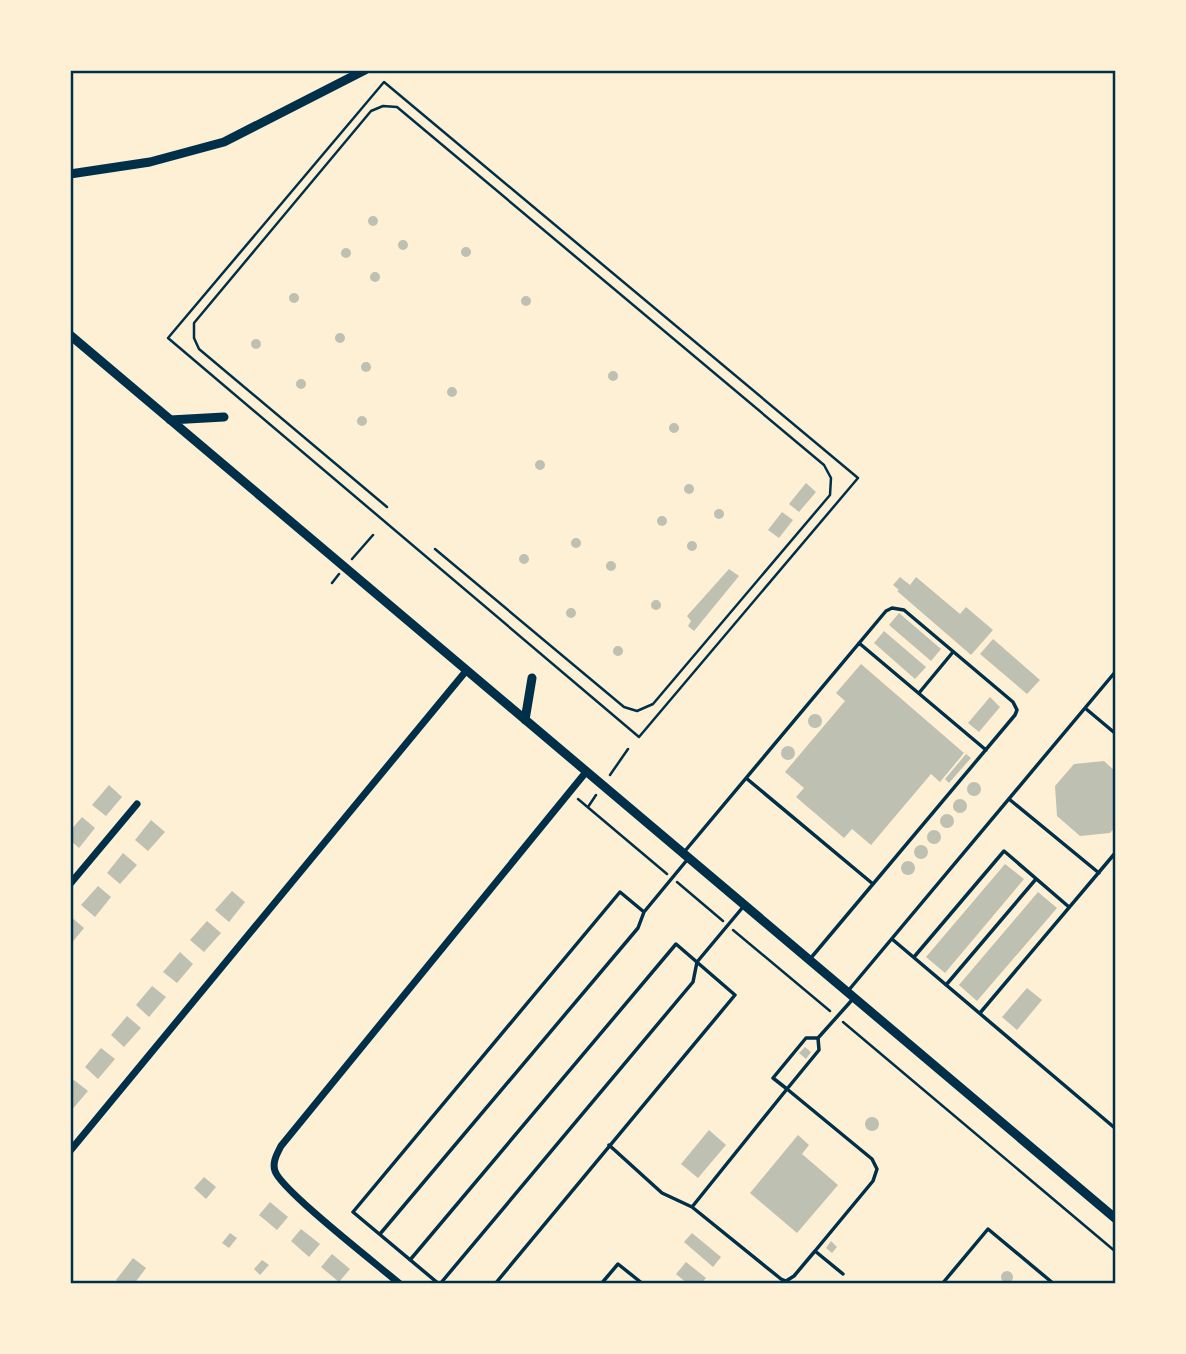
<svg xmlns="http://www.w3.org/2000/svg" width="1186" height="1354" font-family="'Varela Round',sans-serif">
<style>
.building{fill:#bec0b2}
.lines{fill:none;stroke-linecap:round;stroke-linejoin:round}
.path{stroke:#003049;stroke-width:2.5}
.service{stroke:#003049;stroke-width:3.5}
.minor{stroke:#003049;stroke-width:7}
.tertiary{stroke:#003049;stroke-width:9}
.neatline{fill:none;stroke:#003049;stroke-width:2.5}
</style>
<rect width="100%" height="100%" fill="#fdf0d5"/>
<path class="building" d="M368 221a5 5 0 1 1 10 0a5 5 0 1 1-10 0Z
M398 245a5 5 0 1 1 10 0a5 5 0 1 1-10 0Z
M461 252a5 5 0 1 1 10 0a5 5 0 1 1-10 0Z
M341 253a5 5 0 1 1 10 0a5 5 0 1 1-10 0Z
M370 277a5 5 0 1 1 10 0a5 5 0 1 1-10 0Z
M289 298a5 5 0 1 1 10 0a5 5 0 1 1-10 0Z
M521 301a5 5 0 1 1 10 0a5 5 0 1 1-10 0Z
M335 338a5 5 0 1 1 10 0a5 5 0 1 1-10 0Z
M251 344a5 5 0 1 1 10 0a5 5 0 1 1-10 0Z
M361 367a5 5 0 1 1 10 0a5 5 0 1 1-10 0Z
M608 376a5 5 0 1 1 10 0a5 5 0 1 1-10 0Z
M296 384a5 5 0 1 1 10 0a5 5 0 1 1-10 0Z
M447 392a5 5 0 1 1 10 0a5 5 0 1 1-10 0Z
M357 421a5 5 0 1 1 10 0a5 5 0 1 1-10 0Z
M669 428a5 5 0 1 1 10 0a5 5 0 1 1-10 0Z
M535 465a5 5 0 1 1 10 0a5 5 0 1 1-10 0Z
M806 483 816 492 799 512 789 504Z
M684 489a5 5 0 1 1 10 0a5 5 0 1 1-10 0Z
M714 514a5 5 0 1 1 10 0a5 5 0 1 1-10 0Z
M782 512 793 520 779 538 768 530Z
M657 521a5 5 0 1 1 10 0a5 5 0 1 1-10 0Z
M571 543a5 5 0 1 1 10 0a5 5 0 1 1-10 0Z
M687 546a5 5 0 1 1 10 0a5 5 0 1 1-10 0Z
M519 559a5 5 0 1 1 10 0a5 5 0 1 1-10 0Z
M606 566a5 5 0 1 1 10 0a5 5 0 1 1-10 0Z
M729 569 739 576 694 631 688 626 691 621 687 616Z
M900 577 910 585 916 577 960 614 966 607 993 630 971 655 897 591 899 590 893 585Z
M651 605a5 5 0 1 1 10 0a5 5 0 1 1-10 0Z
M566 613a5 5 0 1 1 10 0a5 5 0 1 1-10 0Z
M899 613 941 649 931 661 889 625Z
M884 631 926 667 915 679 874 643Z
M993 639 1040 680 1027 694 980 654Z
M613 651a5 5 0 1 1 10 0a5 5 0 1 1-10 0Z
M861 664 964 753 940 782 931 774 871 845 852 829 844 838 796 797 804 788 785 772 845 701 836 693Z
M990 697 1000 707 979 732 968 723Z
M808 721a7 7 0 1 1 14 0a7 7 0 1 1-14 0Z
M781 753a7 7 0 1 1 14 0a7 7 0 1 1-14 0Z
M966 754 971 758 949 783 945 779Z
M1104 761 1116 772V826L1110 833 1080 836 1057 816 1055 786 1074 764Z
M967 789a7 7 0 1 1 14 0a7 7 0 1 1-14 0Z
M109 785 122 797 106 816 92 805Z
M953 806a7 7 0 1 1 14 0a7 7 0 1 1-14 0Z
M940 821a7 7 0 1 1 14 0a7 7 0 1 1-14 0Z
M82 817 95 828 79 848 70 840V831Z
M151 820 165 832 148 851 135 840Z
M927 837a7 7 0 1 1 14 0a7 7 0 1 1-14 0Z
M914 852a7 7 0 1 1 14 0a7 7 0 1 1-14 0Z
M123 853 137 865 120 884 107 873Z
M901 868a7 7 0 1 1 14 0a7 7 0 1 1-14 0Z
M1005 864 1024 879 945 973 926 957Z
M98 886 111 897 95 917 81 905Z
M232 891 245 902 229 922 215 910Z
M1038 892 1057 908 977 1001 959 985Z
M70 916 84 928 70 945Z
M207 921 221 933 204 952 190 940Z
M180 952 193 964 177 983 163 972Z
M152 986 166 997 149 1017 136 1005Z
M1027 988 1042 1000 1017 1030 1002 1017Z
M127 1016 141 1028 124 1047 111 1035Z
M805 1047 811 1052 806 1059 799 1053Z
M101 1048 115 1059 98 1079 85 1067Z
M74 1080 88 1091 70 1112V1084Z
M865 1124a7 7 0 1 1 14 0a7 7 0 1 1-14 0Z
M709 1130 726 1145 698 1178 681 1164Z
M798 1135 809 1145 802 1154 838 1185 797 1233 750 1193Z
M204 1177 216 1187 206 1199 194 1188Z
M270 1202 288 1217 277 1230 259 1215Z
M301 1229 320 1244 309 1257 291 1241Z
M230 1233 237 1238 229 1248 222 1243Z
M692 1233 721 1257 713 1267 684 1242Z
M831 1241 837 1247 832 1253 826 1248Z
M332 1254 350 1269 339 1282 321 1267Z
M133 1258 146 1268 134 1284H121L116 1280Z
M262 1260 269 1265 260 1275 254 1269Z
M686 1262 706 1278 701 1284H688L676 1274Z
M1001 1277a6 6 0 1 1 12 0a6 6 0 1 1-12 0Z"/>
<g class="lines">
<path class="path" d="M384 82 858 478 639 737 168 338Z
M387 507 199 349 194 338V323L371 111 383 106 397 107 824 465 831 478 830 495 653 704 637 711 624 707 435 549
M352 559 373 535
M332 583 339 574
M610 775 628 749
M578 799 667 874
M588 807 596 795
M677 882 723 921
M733 930 830 1011
M843 1022 1116 1252"/>
<path class="service" d="M859 643 986 750
M919 693 953 652
M1085 708 1116 734
M746 778 873 884
M1009 799 1099 873
M685 851 886 611 892 608 904 610 1013 702 1017 710 1015 715 810 959
M892 939 1116 1129
M914 957 1004 851 1069 907
M946 985 1036 879
M848 991 1116 671
M980 1013 1116 852
M609 1145 662 1193 692 1207
M380 1234 638 928 644 912 687 860
M815 1251 794 1276 786 1281 781 1279 692 1207 787 1089 773 1078 806 1038H818
M410 1260 676 944 735 995 495 1284
M843 1274 815 1251 873 1181 877 1169 872 1159 787 1089 819 1050 818 1038 852 1000
M439 1284 353 1212 620 892 644 912
M440 1284 693 982 697 962 743 907
M601 1284 618 1264 643 1284
M942 1284 988 1229 1054 1284"/>
<path class="minor" d="M70 884 137 804
M70 1151 466 671
M400 1284C379 1266 281 1190 275 1171 272 1162 277 1154 281 1146L586 772"/>
<path class="tertiary" d="M70 174 150 162 224 142 365 70
M70 335 1116 1219
M170 420 224 417
M525 720 532 678"/>
</g>
<rect width="1186" height="1354" fill="none" stroke="#fdf0d5" stroke-width="144"/>
<rect x="72" y="72" width="1042" height="1210" class="neatline"/>
</svg>
